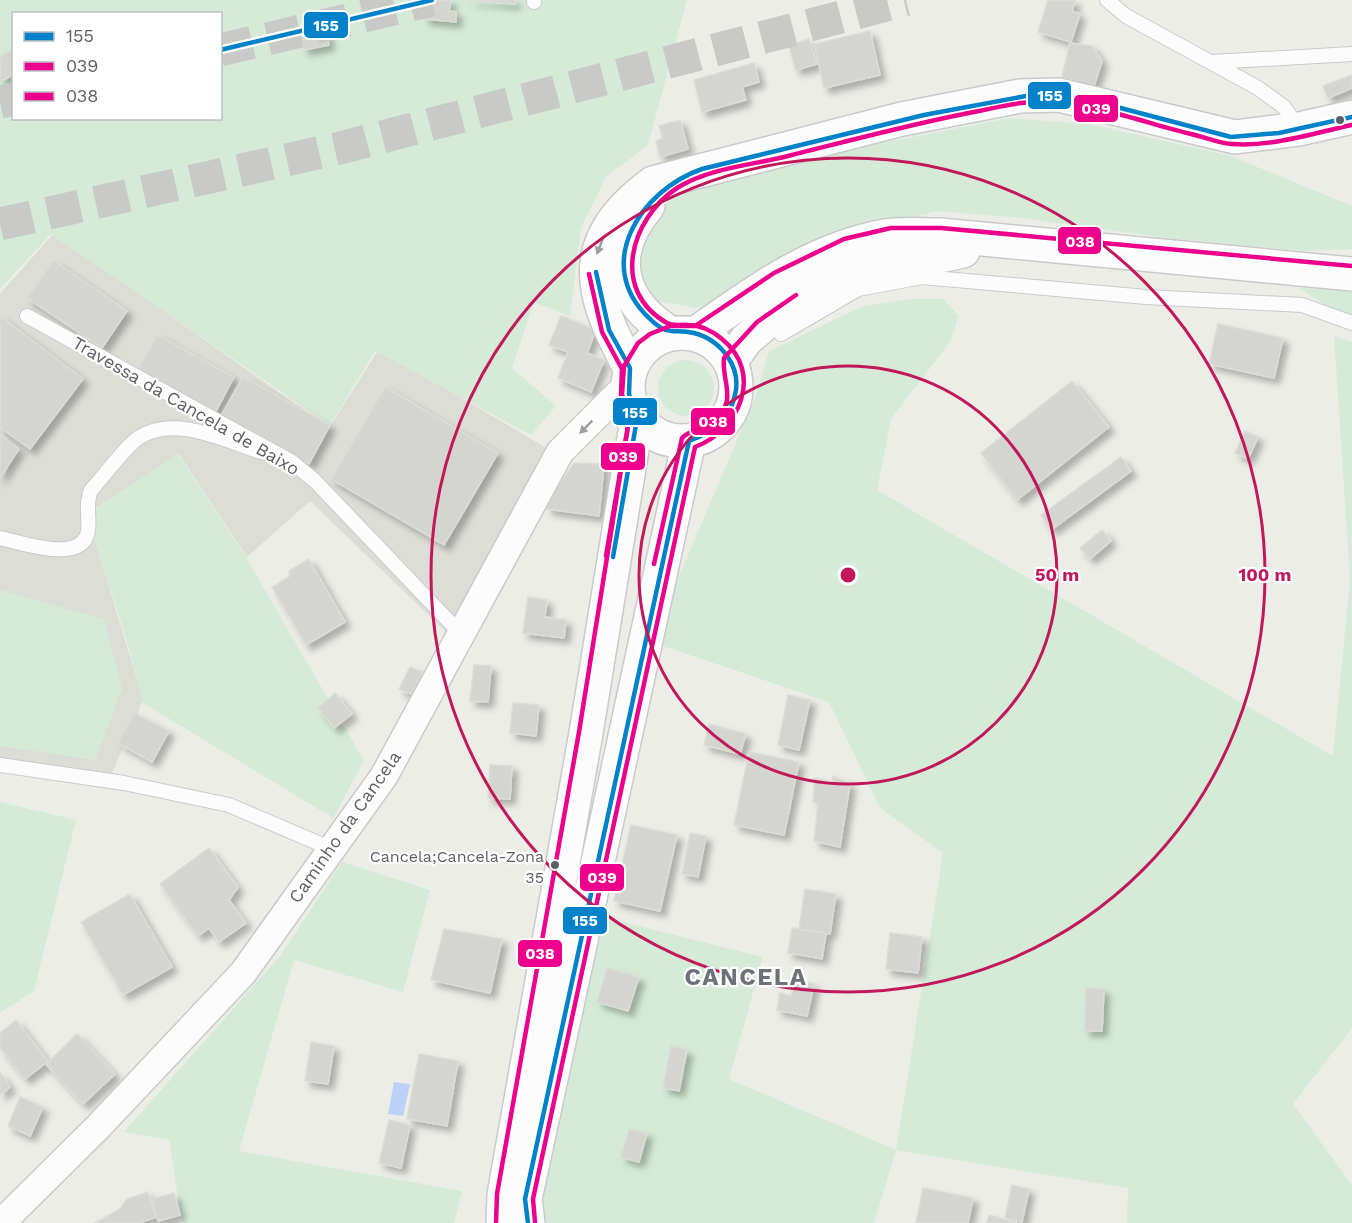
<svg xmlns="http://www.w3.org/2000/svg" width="1352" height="1223" font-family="'Work Sans',sans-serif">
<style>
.industrial{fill:#ddddd8}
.green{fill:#d5ebd8;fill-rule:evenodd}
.water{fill:#bcd1f8}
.building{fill:#d4d4d1;stroke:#dcdcd7;stroke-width:1.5;filter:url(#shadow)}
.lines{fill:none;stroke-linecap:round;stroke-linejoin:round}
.trunk-tunnel{stroke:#c9cac8;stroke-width:33;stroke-dasharray:33 16;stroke-linecap:butt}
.service-casing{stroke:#cacbca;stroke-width:16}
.minor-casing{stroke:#cacbca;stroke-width:30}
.secondary-casing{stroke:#cacaca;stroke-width:36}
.service{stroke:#fcfcfc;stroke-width:14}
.minor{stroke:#fcfcfc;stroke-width:27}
.secondary{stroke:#fcfcfc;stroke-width:33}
.bus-1-casing{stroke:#fff;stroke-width:9}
.bus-2-casing{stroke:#fff;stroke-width:9}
.bus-3-casing{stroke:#fff;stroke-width:9}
.bus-1{stroke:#0082ca;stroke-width:4.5}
.bus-2{stroke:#ec008c;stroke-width:4.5}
.bus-3{stroke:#ec008c;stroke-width:4.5}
.oneway{fill:#9d9ea3}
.ring{fill:none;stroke:#c2185b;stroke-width:3}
.bus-dot{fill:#5d5f67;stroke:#fff;stroke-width:2}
.labels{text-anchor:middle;stroke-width:4.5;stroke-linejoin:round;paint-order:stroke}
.bus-label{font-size:16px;fill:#5d5f67;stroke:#fff;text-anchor:end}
.street-label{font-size:18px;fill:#5d5f67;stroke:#fff}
.district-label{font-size:24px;font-weight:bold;letter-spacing:1.5px;fill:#6e7179;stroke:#fff}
.centre{fill:#c2185b;stroke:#fff;stroke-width:3}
.ring-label{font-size:18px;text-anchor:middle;font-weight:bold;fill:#c2185b;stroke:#fff;stroke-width:4.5;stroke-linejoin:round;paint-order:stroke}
.line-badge{stroke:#fff;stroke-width:2}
.badge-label{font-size:16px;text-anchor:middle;font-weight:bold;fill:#fff}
</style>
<defs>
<filter id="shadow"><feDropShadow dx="5.5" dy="5.5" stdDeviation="3" flood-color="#0004"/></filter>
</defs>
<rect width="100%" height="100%" fill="#edede8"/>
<path class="industrial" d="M54 233 329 428 379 349 548 449 449 635 310 501 247 557 179 454 87 514 143 700 107 785 0 764V294Z"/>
<path class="green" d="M0 0H687L648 145 606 177 581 228 570 316 534 302 512 368 556 406 531 435 375 351 330 425 51 234 0 289ZM14 14H220V118H14Z
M1009 118 1089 124 1231 156 1352 206V249L1300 251 1160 237 1029 219 939 211 828 234 771 264 716 304 696 308 658 301 640 281 636 242 658 207 693 189 882 143Z
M1299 288 1352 291V316L1330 308Z
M911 299H943L959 316 950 342 891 419 877 490 1333 756 1350 579 1334 336 1352 342V1028L1293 1104 1352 1185V1223H1127L1128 1188 896 1150 874 1223H547L537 1207 599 916 763 957 729 1079 896 1150 943 853 880 808 829 702 651 642 755 398 769 351 863 306Z
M658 388a28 28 0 1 1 56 0a28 28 0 1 1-56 0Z
M178 454 246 557 364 761 333 818 143 703 127 642 87 515Z
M0 590 104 619 122 689 95 760 0 746Z
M0 802 76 820 34 991 0 1013Z
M342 862 430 890 403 992 294 960 239 1151 462 1191 454 1223H182L169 1140 124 1132 280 956Z"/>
<path class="water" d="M394 1082 410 1084 403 1116 388 1114Z"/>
<path class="building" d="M426 0H451L449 11 456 12V22L424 19Z
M468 0H515V4Z
M1048 0H1075L1072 11 1080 14 1071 42 1038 32Z
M325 26 329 45 304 50 301 31Z
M870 31 880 75 824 88 814 44Z
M809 39 817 64 796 70 789 46Z
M1070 43 1092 46 1102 61 1094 86 1062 77Z
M14 48V74L0 82V57Z
M754 63 759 82 742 87 746 100 702 112 694 80Z
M1352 75V88L1328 98 1323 86Z
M680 120 688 149 660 157 656 141 663 138 659 126Z
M53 260 127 311 102 348 27 298Z
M0 316 83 379 30 449 0 427Z
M561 316 596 330 587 353 604 360 591 392 558 378 568 352 549 345Z
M1218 324 1283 338 1274 378 1209 364Z
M157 335 234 377 214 415 137 372Z
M243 377 330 425 309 464 221 416Z
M1072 381 1109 427 1017 500 981 453Z
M385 387 498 453 444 545 331 479Z
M1245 431 1258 437 1248 459 1235 453Z
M0 435 19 449 0 478Z
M1121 457 1131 471 1051 530 1041 515Z
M574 463 604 464 599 516 547 509V502Z
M1102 530 1111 541 1090 559 1080 548Z
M309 559 345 622 306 645 272 587 289 577V571Z
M528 597 547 600 545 617 566 620 564 638 523 633Z
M474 665 491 666 488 702 470 701Z
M410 667 422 672 411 694 399 689Z
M335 693 352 714 334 728 318 708Z
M788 695 810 700 799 750 778 745Z
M513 703 539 705 536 736 510 733Z
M134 713 169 731 152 762 118 743Z
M709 724 746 734 740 754 704 745Z
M749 752 799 762 784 835 734 825Z
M490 765 512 766 510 799 488 798Z
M833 776 850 784 840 847 814 841 818 803 813 802 815 778 832 782Z
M631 825 677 835 660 911 614 901Z
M690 833 706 836 698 877 682 874Z
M209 848 238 887 229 900 246 923 219 942 209 928 198 936 160 884Z
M805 889 836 894 830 934 799 929Z
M130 894 172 967 123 995 81 922Z
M792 928 826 933 822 959 788 953Z
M444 929 502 939 490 993 431 980Z
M890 933 922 937 918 973 886 969Z
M607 968 639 977 628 1011 597 1002Z
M794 980 814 984 807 1016 777 1010 780 993 791 996Z
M1086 988 1104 989 1102 1031H1085Z
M16 1020 48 1061 25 1079 0 1048V1033Z
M77 1034 115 1074 83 1104 46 1064Z
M311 1042 334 1046 328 1084 305 1081Z
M671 1046 687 1050 679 1091 663 1088Z
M419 1054 458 1061 447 1126 407 1119Z
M0 1072 10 1087 0 1095Z
M20 1097 43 1107 30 1136 8 1126Z
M389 1120 410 1125 401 1168 379 1163Z
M629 1129 647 1133 639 1162 621 1157Z
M1012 1185 1029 1189 1022 1222 1005 1218Z
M923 1188 973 1198 968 1223H916Z
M148 1192 156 1217 139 1223H95L120 1209 127 1199Z
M174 1193 180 1215 158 1221 152 1199Z
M989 1215 1017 1223H987Z"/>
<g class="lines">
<path class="trunk-tunnel" d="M220 50 432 0
M0 102 14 99
M0 224 340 148 906 0"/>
<defs>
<path id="service" d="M534 0V2
M1107 0 1126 16 1258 88 1284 107 1298 127
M1213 62 1352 54
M27 316 292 462 315 481 462 635
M769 320 781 334 858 289 922 277 1146 297 1302 305 1352 323
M0 538C20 542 83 565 88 531 90 517 85 504 91 490 105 475 123 449 138 438 174 413 228 442 264 453
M0 765 124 783 229 805 332 849"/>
<path id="minor" d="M1 1223 98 1127 243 973 384 776 560 452 627 385"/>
<path id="secondary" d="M648 206C607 254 619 301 670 333
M628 387a54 54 0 1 1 108 0a54 54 0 1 1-108 0Z
M695 334C754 292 813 249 885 236 903 233 923 235 940 235L1352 274
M731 361 746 340 769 320 837 278 963 251
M630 368C588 291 575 241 653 183L902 119 1020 96 1059 95 1235 137 1299 129 1352 117
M503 1223 504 1195 586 733 637 419
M528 1223 525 1199 689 441"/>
</defs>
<use href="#service" class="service-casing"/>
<use href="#minor" class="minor-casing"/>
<use href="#secondary" class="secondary-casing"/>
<use href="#service" class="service"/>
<use href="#minor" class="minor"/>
<use href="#secondary" class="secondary"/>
<defs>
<path id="bus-1" d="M220 50 432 0
M596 272 609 330 630 368 629 394 637 419 613 557
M528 1223 525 1199 689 441C711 433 730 420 735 395 742 367 721 340 694 333 673 328 669 338 649 318 592 264 641 190 702 169L924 115 1037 94 1094 101 1231 137 1279 133 1352 117"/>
<path id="bus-2" d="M589 274 602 332 622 369 621 395 629 420 606 556
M535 1222 533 1199 695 447C740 430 764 373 722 339 713 331 700 325 688 325 681 324 674 327 667 323 610 291 630 219 677 188 709 168 752 165 788 156 852 140 915 123 979 111 1003 106 1027 100 1052 102 1099 105 1146 123 1191 134 1205 137 1218 143 1232 144 1272 147 1314 133 1352 125"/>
<path id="bus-3" d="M654 564 682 438C689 430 702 430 711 423 740 402 721 382 724 358L757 322 796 295
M496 1223 497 1194 579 732 629 420 622 394 624 366 638 343 650 334 670 326H695L774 273 844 239 891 228H941L1352 266"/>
</defs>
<use href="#bus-1" class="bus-1-casing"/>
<use href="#bus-2" class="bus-2-casing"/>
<use href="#bus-3" class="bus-3-casing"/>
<use href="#bus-1" class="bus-1"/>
<use href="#bus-2" class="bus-2"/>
<use href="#bus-3" class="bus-3"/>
</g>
<defs><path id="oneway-solid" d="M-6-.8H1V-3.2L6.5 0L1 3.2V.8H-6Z" transform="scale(1.5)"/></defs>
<g class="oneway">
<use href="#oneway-solid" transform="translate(600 246) rotate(111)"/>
<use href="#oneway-solid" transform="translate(586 427) rotate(135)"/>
</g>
<g class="ring">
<circle cx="848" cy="575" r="209"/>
<circle cx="848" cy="575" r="417"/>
</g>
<g class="bus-dot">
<circle cx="1340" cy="120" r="5"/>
<circle cx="555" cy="865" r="5"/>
</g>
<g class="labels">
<g class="bus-label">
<text x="544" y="862">Cancela;Cancela-Zona<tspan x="544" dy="21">35</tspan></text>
</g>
<g class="street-label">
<text transform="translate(186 406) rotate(30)" y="6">Travessa da Cancela de Baixo</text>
<text transform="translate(345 827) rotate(-55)" y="6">Caminho da Cancela</text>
</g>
<g class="district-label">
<text x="746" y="985">CANCELA</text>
</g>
</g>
<circle cx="848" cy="575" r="9" class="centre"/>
<g class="ring-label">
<text x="1057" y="581">50 m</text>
<text x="1265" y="581">100 m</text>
</g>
<g class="line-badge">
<rect x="303" y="11" width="46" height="28" rx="6" fill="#0082ca"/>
<rect x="1027" y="81" width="45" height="29" rx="6" fill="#0082ca"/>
<rect x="1073" y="94" width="46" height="29" rx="6" fill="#ec008c"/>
<rect x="1057" y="226" width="45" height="29" rx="6" fill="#ec008c"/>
<rect x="612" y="397" width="46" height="29" rx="6" fill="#0082ca"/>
<rect x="690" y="407" width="46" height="29" rx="6" fill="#ec008c"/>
<rect x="600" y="442" width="46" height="29" rx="6" fill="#ec008c"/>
<rect x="579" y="863" width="46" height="29" rx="6" fill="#ec008c"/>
<rect x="562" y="906" width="46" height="29" rx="6" fill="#0082ca"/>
<rect x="517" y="939" width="46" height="29" rx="6" fill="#ec008c"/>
</g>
<g class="badge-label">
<text x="326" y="31">155</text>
<text x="1050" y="101">155</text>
<text x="1096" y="114">039</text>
<text x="1080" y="247">038</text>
<text x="635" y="418">155</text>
<text x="713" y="427">038</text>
<text x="623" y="462">039</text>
<text x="602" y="883">039</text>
<text x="585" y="926">155</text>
<text x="540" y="959">038</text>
</g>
<rect x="12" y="12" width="210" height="108" fill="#ffffff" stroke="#bebfc2" stroke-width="1.5"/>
<rect x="24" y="32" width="30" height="9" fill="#0082ca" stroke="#bebfc2" stroke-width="1.5"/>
<text x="66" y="42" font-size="18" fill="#5d5f67">155</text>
<rect x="24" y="62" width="30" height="9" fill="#ec008c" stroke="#bebfc2" stroke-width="1.5"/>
<text x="66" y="72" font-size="18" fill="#5d5f67">039</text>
<rect x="24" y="92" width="30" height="9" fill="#ec008c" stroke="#bebfc2" stroke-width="1.5"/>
<text x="66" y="102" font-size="18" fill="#5d5f67">038</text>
</svg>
